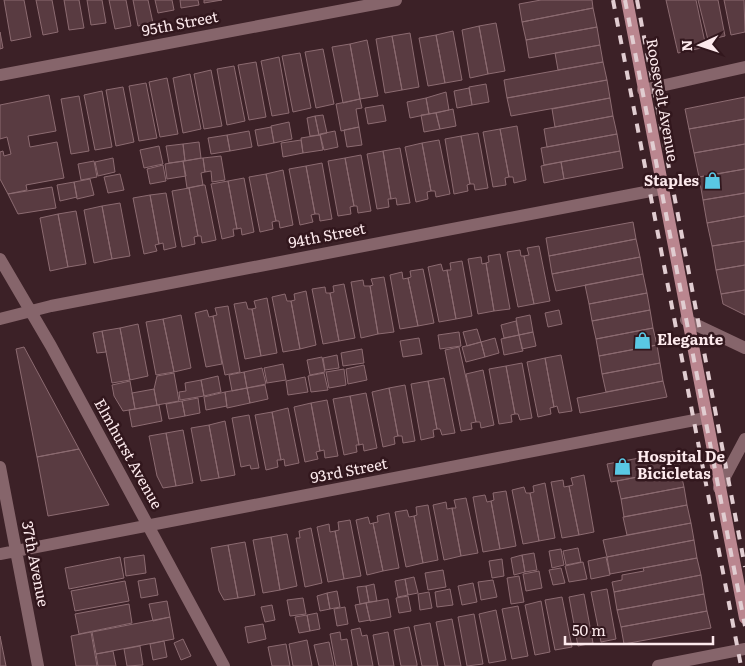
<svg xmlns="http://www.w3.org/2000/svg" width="745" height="666" font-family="Literata,serif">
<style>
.building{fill:#593b41;stroke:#8c6b71}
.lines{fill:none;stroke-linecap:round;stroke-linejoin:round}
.minor{stroke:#86656b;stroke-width:12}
.secondary{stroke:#ba868f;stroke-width:12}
.rail{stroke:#e1cdd1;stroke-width:4;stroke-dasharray:9 9;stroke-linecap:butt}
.labels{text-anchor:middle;stroke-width:5;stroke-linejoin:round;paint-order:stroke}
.street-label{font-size:15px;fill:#fdeaed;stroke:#32171d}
.poi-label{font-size:15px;font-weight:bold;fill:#fdeaed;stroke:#32171d;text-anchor:start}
</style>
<rect width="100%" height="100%" fill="#3c2127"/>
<path class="building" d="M4 0H24L31 37 11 41Z
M36 0H52L58 32 43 35Z
M64 0H79L84 28 69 30Z
M87 0H102L106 23 91 25Z
M109 0H126L131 26 115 29Z
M133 0H148L153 23 138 26Z
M155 0H172L174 10 158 13Z
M180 0H198L199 5 181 8Z
M204 0H222L204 3Z
M541 0H592L593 8 522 22 519 4Z
M666 0H696L706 47 678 53Z
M698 0H718L725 36 708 40Z
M724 0H744L745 32 731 35Z
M593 8 597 27 526 40 522 22Z
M496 23 505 71 488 74 479 26Z
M479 26 488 74 470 78 462 30Z
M597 27 600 45 529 58 526 40Z
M453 31 462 80 445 83 436 35Z
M0 32 3 48 0 49Z
M410 33 419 87 402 90 392 36Z
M436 35 445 83 428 86 419 38Z
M392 36 402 90 385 93 376 39Z
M367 40 378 96 360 99 350 44Z
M350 44 360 99 343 103 332 47Z
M600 45 603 62 558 70 555 53Z
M323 49 334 104 316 108 305 52Z
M300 53 311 108 293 112 282 56Z
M279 57 289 113 272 116 261 61Z
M256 62 266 117 249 120 238 65Z
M603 62 607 80 507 98 504 80Z
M234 66 245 121 227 125 217 69Z
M211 70 222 126 204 129 194 74Z
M190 74 201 129 183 133 173 78Z
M167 78 178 134 160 137 149 82Z
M607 80 610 98 511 116 507 98Z
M146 83 157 138 139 141 129 86Z
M486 84 489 102 472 105 469 87Z
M123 87 134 142 116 146 106 90Z
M469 88 472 105 457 108 454 91Z
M102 91 112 147 95 150 84 95Z
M446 92 449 110 429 114 426 98Z
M49 95 56 131 28 136 30 147 57 142 64 178 26 185 27 190 8 194 0 179V152L3 151 4 156 11 154 7 137 0 139V105Z
M79 96 89 151 71 154 61 99Z
M745 97V119L689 129 685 109Z
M426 98 429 114 410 118 407 102Z
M610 98 613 116 555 127 552 109Z
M360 99 362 108 356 109 359 127 341 131 336 104Z
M383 105 386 121 368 124 365 108Z
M453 109 456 126 440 129 436 113Z
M436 113 440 129 424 132 421 115Z
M323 115 327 133 319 135 315 116Z
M315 116 319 135 310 136 307 118Z
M613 116 617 134 547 147 544 129Z
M745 119V144L694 153 689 129Z
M289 122 292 139 274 143 271 126Z
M517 126 526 180 514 183 513 177H509L500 129Z
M271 127 274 143 258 146 255 130Z
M359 127 362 145 347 147 344 130Z
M500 129 509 177 505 178 506 185 493 187 483 132Z
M249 131 252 147 230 151 227 135Z
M335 131 338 147 324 150 320 134Z
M478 133 488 188 475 190 474 184H470L461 136Z
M617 134 620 151 544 165 541 148Z
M227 135 230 151 211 154 208 138Z
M320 135 323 150 303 153 301 138Z
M461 136 470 184 467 185 468 191 454 194 445 139Z
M301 140 303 153 283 157 281 143Z
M439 140 450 194 436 197 435 191H431L422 143Z
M199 142 201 158 185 161 183 144Z
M422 143 431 191 427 192 428 199 416 202 405 147Z
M183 144 185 161 169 163 166 146Z
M745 144V169L699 177 694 153Z
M159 146 163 164 144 168 140 150Z
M400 148 410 203 397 205 396 198 391 199 383 151Z
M383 151 391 199H388L389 207 377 209 367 154Z
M620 151 623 168 564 179 561 162Z
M361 155 371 211 358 213 357 206H354L345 158Z
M221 156 225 180 212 182 211 171 205 172 203 158Z
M113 158 115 172 98 176 95 162Z
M203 158 205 172 201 173 203 185 187 188 183 161Z
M345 158 354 206 350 207 351 214 338 216 328 161Z
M94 161 97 177 81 180 78 164Z
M183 161 186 176 167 179 165 164Z
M561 162 564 179 544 183 541 166Z
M322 163 332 219 320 221 319 214H315L306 166Z
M163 165 166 181 150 184 147 169Z
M306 166 315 214 311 215 313 222 300 225 289 169Z
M745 169V193L703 200 699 177Z
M283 170 293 225 280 228 279 221H276L266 174Z
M120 174 124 190 108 193 104 177Z
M266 174 276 221 272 222 273 229 260 232 249 177Z
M244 178 254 232 242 235 241 228 237 229 228 181Z
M90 179 94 195 77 199 74 182Z
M228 181 237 229H233L234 236 222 239 211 184Z
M74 182 77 197 60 201 57 185Z
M203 185H205L216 240 202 243 201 236H198L189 188Z
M52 187 56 208 18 214 8 194Z
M189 188 198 236 194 237 195 244 182 247 172 191Z
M166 193 176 247 164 250 163 243 159 244 150 195Z
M745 193V216L707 223 703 200Z
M150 195 159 244 155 245 157 251 144 254 133 198Z
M120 203 130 256 112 259 102 206Z
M102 206 112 259 94 263 84 210Z
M76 211 86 264 68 267 58 214Z
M58 214 68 267 50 271 40 218Z
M745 216V241L712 246 707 223Z
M633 222 636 239 549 256 546 238Z
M636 239 640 257 552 274 549 256Z
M745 241V265L716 270 712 246Z
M539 246 550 301 534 304 524 256 529 255 527 248Z
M520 250 521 256H524L534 304 518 307 507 252Z
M500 254 510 309 494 311 486 263 489 262 488 256Z
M481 257 482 264 486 263 494 311 478 314 468 259Z
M640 257 643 274 556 291 552 274Z
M462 261 472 316 456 319 447 270H451L450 263Z
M441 264 443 271 447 270 456 319 439 322 428 267Z
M745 265V290L721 294 716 270Z
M423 269 434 323 418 326 408 278 411 277 410 271Z
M402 272 403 279 408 278 418 326 400 329 390 275Z
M643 274 647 293 589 304 585 285Z
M384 277 394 332 378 334 370 286 373 285 371 279Z
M363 280 364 286H370L378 334 361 338 351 282Z
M344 284 355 338 339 341 330 293 334 292 333 286Z
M325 287 326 293H330L339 341 323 344 312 289Z
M745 290V315L723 304 721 294Z
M306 291 316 345 300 349 291 301 295 300 294 294Z
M647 293 650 310 592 321 589 304Z
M285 294 287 301H291L300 349 283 352 272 297Z
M267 298 277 353 261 356 252 309 256 308 254 301Z
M246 302 248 309H252L261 356 245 359 234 304Z
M228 306 240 372 225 375 213 316 217 315 215 308Z
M207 310 209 317 213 316 222 364 206 367 195 313Z
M559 310 562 324 548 327 545 313Z
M650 310 653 328 596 339 592 321Z
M181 315 191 368 174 372 163 319Z
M530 315 533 332 519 335 516 318Z
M163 319 174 372 156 375 146 322Z
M516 321 519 335 504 338 501 325Z
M138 324 148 376 130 380 120 328Z
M120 328 130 380 112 383 102 331Z
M653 328 657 345 599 356 596 339Z
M477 329 481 342 467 346 463 332Z
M102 331 106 352 97 353 93 333Z
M459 332 461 346 440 349 438 335Z
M533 332 536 346 522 349 519 335Z
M519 335 523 351 504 355 501 339Z
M419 338 422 354 403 357 400 341Z
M495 338 499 353 485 357 481 342Z
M481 342 485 357 466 362 462 347Z
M657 345 660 363 602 374 599 356Z
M24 347 79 449 37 457 16 349Z
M459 347 476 422 471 423 472 429 461 431 445 350Z
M362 349 364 363 343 366 341 353Z
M337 355 339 368 325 370 323 358Z
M561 355 572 411 559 413 557 406 554 407 545 358Z
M322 357 325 372 310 375 307 360Z
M545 358 554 407 550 408 551 414 538 417 527 362Z
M522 363 532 418 520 420 518 414H515L506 366Z
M660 363 663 381 606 392 602 374Z
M283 364 286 380 267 383 264 368Z
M364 365 367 380 348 384 346 369Z
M506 366 515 414 511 415 512 422 499 424 489 369Z
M262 368 266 384 247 388 244 372Z
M344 369 346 385 329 388 326 372Z
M483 370 494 425 481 428 480 422H476L466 374Z
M244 372 247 388 232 391 229 375Z
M174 373 179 401 157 405 154 389 157 376Z
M324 373 328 390 311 392 308 376Z
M218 376 221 392 204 396 201 380Z
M305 377 308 392 288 395 286 381Z
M444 378 455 433 442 435 440 429H437L428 381Z
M201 380 204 396 180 400 179 392 186 391 185 383Z
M130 381 135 409 123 411 114 396 112 385Z
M428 381 437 429 433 430 434 437 421 440 411 384Z
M663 381 667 397 580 413 577 398Z
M265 385 268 399 250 403 247 388Z
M405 385 415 441 403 443 402 436H398L389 388Z
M247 388 250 403 227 408 225 392Z
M389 388 398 436 394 437 395 444 383 447 372 392Z
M154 389 157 405 135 409 132 393Z
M225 392 227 406 206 410 204 397Z
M366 393 377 448 364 451 363 444 359 445 350 396Z
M350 396 359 445H356L357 452 344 455 333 399Z
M198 398 200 413 185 416 182 401Z
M327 400 338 456 325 458 324 450 320 451 311 403Z
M182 401 185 416 169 419 166 404Z
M311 403 320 451 316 452 318 459 305 462 294 407Z
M159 405 162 421 132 427 129 410Z
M288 408 299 463 285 466 284 459 281 460 272 412Z
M272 412 281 460H277L278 467 266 470 255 415Z
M249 415 259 468 251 469 250 465 241 467 232 418Z
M225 421 235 475 219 478 209 425Z
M209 425 219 478 201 481 191 428Z
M183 430 193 483 176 486 166 433Z
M166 433 176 486 163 488 157 476 149 436Z
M79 449 109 505 48 516 37 457Z
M677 451 680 469 611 482 607 464Z
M680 469 684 487 621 499 617 481Z
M584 475 594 532 579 535 569 486 573 485 571 478Z
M563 480 564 487 569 486 579 535 562 538 551 482Z
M545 483 555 538 539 541 530 493 534 492 533 486Z
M524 487 526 493H530L539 541 523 544 512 490Z
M684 487 687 505 624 517 621 499Z
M506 491 516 546 500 549 491 501 494 500 493 493Z
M485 495 487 502 491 501 500 549 483 552 473 497Z
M466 498 478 553 461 556 452 508H456L454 500Z
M446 502 447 509 452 508 461 556 444 560 433 505Z
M428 505 438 560 423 563 414 516 417 515 416 507Z
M687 505 691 523 627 535 623 517Z
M407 510 409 517 414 516 423 563 406 567 395 512Z
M389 513 399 568 383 571 373 523 378 522 377 516Z
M368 517 370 524 373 523 383 571 367 575 356 520Z
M350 520 361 576 344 579 335 531 339 530 338 522Z
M691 523 694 540 607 557 603 540Z
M329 524 330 532 335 531 344 579 328 582 317 527Z
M311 528 322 583 305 587 296 538H300L299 531Z
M287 534 297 586 280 590 271 537Z
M271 537 280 590 263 593 253 540Z
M694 540 697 558 610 574 607 557Z
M245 542 255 595 238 598 228 545Z
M228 545 238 598 224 600 219 591 211 548Z
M578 548 581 562 566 565 563 551Z
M561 549 564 565 552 568 549 551Z
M534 553 537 570 525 572 522 555Z
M144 555 146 573 126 576 124 558Z
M522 555 525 572 514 575 511 558Z
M120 557 124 578 69 589 65 568Z
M606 557 610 575 591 579 588 561Z
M697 558 701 575 614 592 612 582 622 580V575L644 571 643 568Z
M502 559 504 576 492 578 489 561Z
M583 562 587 579 569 582 565 566Z
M561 568 565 583 553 585 549 570Z
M443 570 446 587 428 590 425 573Z
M539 571 542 588 526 591 523 574Z
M701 575 704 594 617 610 614 592Z
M519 576 524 602 511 604 507 578Z
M414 577 418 593 408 595 405 579Z
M155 578 158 595 141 598 138 581Z
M405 579 408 595 398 597 395 581Z
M493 580 497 597 481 600 478 582Z
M125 581 129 601 75 611 71 591Z
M473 583 477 602 462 605 458 586Z
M374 584 377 601 369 602 366 586Z
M366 586 369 602 360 604 357 587Z
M450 589 453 605 437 607 435 592Z
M607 589 616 639 601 642 591 592Z
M337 591 340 607 330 609 327 593Z
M429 592 432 608 420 610 418 594Z
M327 593 330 609 320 611 317 596Z
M584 594 593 643 578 646 569 597Z
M704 594 707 611 621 627 617 610Z
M408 596 411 611 399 613 396 598Z
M562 597 572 647 555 650 545 600Z
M303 598 306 614 290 616 287 600Z
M388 599 391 617 370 621 366 603Z
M167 601 170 617 153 621 149 604Z
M541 601 550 652 535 655 525 605Z
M366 603 370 620 359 622 355 605Z
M129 604 132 623 79 634 75 614Z
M272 605 275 620 265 622 261 607Z
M518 606 528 656 512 659 502 609Z
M345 607 348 624 337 626 334 609Z
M496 610 506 660 489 663 479 614Z
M707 611 711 628 624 644 621 627Z
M317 613 320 629 310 631 307 615Z
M474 614 483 664 467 666 458 617Z
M307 615 310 631 299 633 295 617Z
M170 617 174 639 96 654 92 632Z
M452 619 461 666H445L436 622Z
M430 623 438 666H422L414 626Z
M263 624 266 639 248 643 245 627Z
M409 627 417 664V666H401L394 630Z
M360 628 362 636 367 635 373 666H358L351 630Z
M91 632 97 666H76L71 636Z
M340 632 341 640 347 639 352 666H336L330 634Z
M388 632 394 666H379L373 635Z
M0 636 6 666H0Z
M183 639 191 656 181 660 174 643Z
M307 640 312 666H293L289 644Z
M164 641 167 657 153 660 150 644Z
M329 642 334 666H319L314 645Z
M286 644 290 666H272L268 647Z
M140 646 143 665 127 666 124 649Z
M113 651 116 666H98L96 654Z"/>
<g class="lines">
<path class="minor" d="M0 75 396 0
M643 90 745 67
M0 259 51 346 224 666
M0 319 51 306 661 189
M686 320 745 348
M0 467 38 666
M719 488 745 439
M0 554 705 418
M658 666 745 649"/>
<path class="secondary" d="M627 0 745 618"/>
<path class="rail" d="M613 0 741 666
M625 0 745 626
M637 0 745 567"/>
</g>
<defs>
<symbol id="shop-bare" viewBox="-9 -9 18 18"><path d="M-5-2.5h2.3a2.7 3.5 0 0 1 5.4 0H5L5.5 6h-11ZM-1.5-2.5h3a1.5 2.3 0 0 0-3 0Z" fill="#59c8e4" stroke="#32171d" stroke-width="2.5" paint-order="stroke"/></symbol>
</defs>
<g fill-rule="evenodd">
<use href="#shop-bare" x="700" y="168" width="25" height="25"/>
<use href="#shop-bare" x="630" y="328" width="25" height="25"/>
<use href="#shop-bare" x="610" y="454" width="25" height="25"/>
</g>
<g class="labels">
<g class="street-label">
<text transform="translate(180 24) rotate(-11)" y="5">95th Street</text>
<text transform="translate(662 100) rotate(80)" y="5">Roosevelt Avenue</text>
<text transform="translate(327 236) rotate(-11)" y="5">94th Street</text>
<text transform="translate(128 454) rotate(61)" y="5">Elmhurst Avenue</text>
<text transform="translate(349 471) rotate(-11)" y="5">93rd Street</text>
<text transform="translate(35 564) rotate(79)" y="5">37th Avenue</text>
</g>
<g class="poi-label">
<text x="699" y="186" text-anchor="end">Staples</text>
<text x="657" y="345">Elegante</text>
<text x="637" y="462">Hospital De<tspan x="637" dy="17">Bicicletas</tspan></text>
</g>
</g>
<g transform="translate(700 45) rotate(267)" stroke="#32171d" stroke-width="4" paint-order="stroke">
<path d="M0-4L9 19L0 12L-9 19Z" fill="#fdeaed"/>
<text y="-8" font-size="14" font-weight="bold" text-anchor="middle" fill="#fdeaed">N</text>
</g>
<path d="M565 636v8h148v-8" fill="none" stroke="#fdeaed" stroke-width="2.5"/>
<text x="572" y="636" font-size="15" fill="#fdeaed" stroke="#32171d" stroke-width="4" paint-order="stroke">50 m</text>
</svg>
